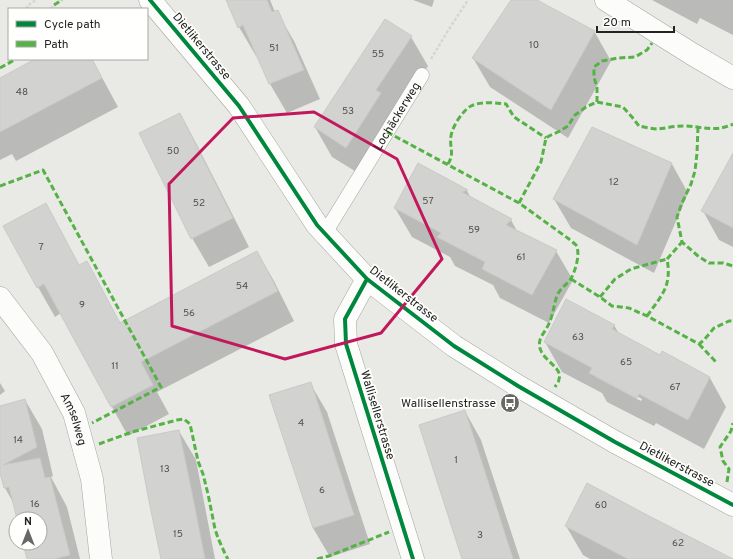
<svg xmlns="http://www.w3.org/2000/svg" width="733" height="559" font-family="Overpass,sans-serif">
<style>
.shadow{fill:#0003;fill-rule:evenodd}
.building{fill:#d2d2d0;stroke:#c9c9c7}
.lines{fill:none;stroke-linecap:round;stroke-linejoin:round}
.lane-casing{stroke:#a4a4a2;stroke-width:15}
.street-casing{stroke:#a4a4a2;stroke-width:23}
.secondary-casing{stroke:#a4a4a2;stroke-width:23}
.path{stroke:#d5d5d4;stroke-width:2.5;stroke-dasharray:3 2;stroke-linecap:butt}
.lane{stroke:#fcfcfb;stroke-width:14}
.street{stroke:#fcfcfb;stroke-width:22}
.secondary{stroke:#fcfcfb;stroke-width:22}
.quiet{stroke:#55b245;stroke-width:3;stroke-dasharray:6 3;stroke-linecap:butt}
.cycleway-casing{stroke:#fffffe;stroke-width:6}
.cycleway{stroke:#00873e;stroke-width:4}
.marked{fill:none;stroke:#c2185b;stroke-width:3;stroke-linejoin:round}
.labels{text-anchor:middle;stroke-width:3.5;stroke-linejoin:round;paint-order:stroke}
.number-label{font-size:10px;fill:#50504e}
.street-label{font-size:12px;fill:#232322;stroke:#fffffe}
.poi-label{font-size:12px;fill:#232322;stroke:#fffffe;text-anchor:end}
</style>
<rect width="100%" height="100%" fill="#e9e9e6"/>
<path class="shadow" d="M227 0H270L275 12H277L294 41 320 99 287 113 270 84 258 55 256 56 239 27Z
M413 0H434L432 7Z
M512 0H534L594 31 611 61 568 138 490 87 473 58Z
M652 0H733V35L700 18 697 24Z
M411 37 428 66 394 118 363 176 332 157 315 127Z
M38 59H92L118 107 16 161 12 154 0 160V79Z
M180 114 196 143 249 247 209 267 192 238Z
M733 155V247L719 240 703 211Z
M419 164 467 191 471 198 511 220 517 231 556 251 573 280 549 323 500 298 493 285 455 266 450 257 412 237 395 208Z
M672 164 688 193 654 273 571 228 554 199Z
M62 234 79 266 120 323 257 252 274 281 294 321 157 392 169 414 128 436 112 407 61 313 55 317 38 287Z
M567 301 614 325 619 334 661 356 663 353 710 378 726 407 704 449 656 423 654 426 607 402 602 393 562 372 545 342ZM596 375 642 399 641 401 596 377Z
M0 383 5 391 0 395Z
M310 383 327 412 370 544 330 557 313 528Z
M25 400 42 429 53 476 51 477 67 507 80 559H28L24 543H40V519H18L14 504 5 488 0 468V407Z
M465 411 481 440 520 559H463Z
M179 431 196 460 215 559H162Z
M566 526 731 559H590L583 555Z"/>
<path class="building" d="M226 0H267L272 12 278 10 304 70 269 84 243 25 238 28Z
M511 0H537L595 31 551 110 472 58Z
M385 19 412 36 376 90 381 93 346 148 314 127Z
M35 59H92L102 78 0 132V78Z
M180 113 233 218 191 239 139 133Z
M592 127 672 163 637 245 553 199Z
M733 153V228L701 211Z
M418 163 468 190 462 192 512 219 506 225 557 250 532 295 482 269 485 262 437 237 441 233 394 208Z
M46 203 79 265 87 261 120 323 257 251 278 291 141 362 153 385 111 407 44 284 37 288 3 226Z
M566 299 615 325 612 329 660 355 662 351 710 377 688 420 639 394 637 398 589 373 592 368 544 342Z
M311 382 354 515 313 528 269 395Z
M25 399 37 447 3 465 40 458 45 478 50 477 70 555 54 559H27L23 543H40V519H17L9 487 4 488 0 473V406Z
M465 410 498 512 513 559H462L419 425Z
M179 430 193 498 205 559H161L150 506 137 438Z
M587 483 649 516 733 559H628L565 526Z"/>
<g class="lines">
<defs>
<g id="lane">
<path id="s1" d="M325 233 422 75"/>
</g>
<g id="street">
<path d="M606 0 692 54 733 78"/>
<path d="M367 279 454 346 518 386 615 442 733 505"/>
<path id="s2" d="M0 298 42 353 74 413 92 479 101 559"/>
</g>
<path id="secondary" d="M150 0 239 106 317 225 367 279 345 319 346 344 413 559"/>
</defs>
<use href="#lane" class="lane-casing"/>
<use href="#street" class="street-casing"/>
<use href="#secondary" class="secondary-casing"/>
<path class="path" d="M61 0V1
M28 9 27 6 36 0
M51 9 54 5
M431 59 449 29 468 0"/>
<use href="#lane" class="lane"/>
<use href="#street" class="street"/>
<use href="#secondary" class="secondary"/>
<path class="quiet" d="M54 5 62 0
M0 68 16 59
M597 102V88L594 77V67L602 61 618 58 635 57 647 50 652 43
M698 127 697 153 695 171 691 184 682 203 677 217 682 242 698 256 709 263H723L733 266
M387 132 519 203 569 239C571 241 574 243 576 245 581 253 575 273 570 280 567 284 562 287 559 292 554 300 554 312 550 321 548 327 544 332 541 337 532 358 564 365 559 379 559 382 556 385 555 387
M448 164C455 153 449 147 451 136 452 127 463 110 471 106 481 101 495 103 506 104L514 117 546 138
M0 186 43 170 161 387 92 423
M519 203 541 162 546 138 549 136 558 132 568 126 575 115 586 107 597 102 623 107 632 117 639 126C645 127 652 129 658 129 666 128 675 126 683 126 702 126 714 133 733 124
M571 279 600 297 612 306 629 308 647 316 699 344 704 340 714 328 729 321H733
M600 297 615 279 631 269 667 259
M647 316C662 295 672 286 667 259L682 242
M699 344 716 362
M99 444 132 432 177 420 184 419 190 424 198 461 203 474 208 494 215 529 218 538 226 556 228 559
M727 482 729 469 723 461 720 447 731 431 733 423
M317 559 329 556 389 532"/>
<defs>
<path id="cycleway" d="M150 0 239 106 317 225 367 279 454 346 518 386 615 442 733 505
M367 279 345 319 346 344 413 559"/>
</defs>
<use href="#cycleway" class="cycleway-casing"/>
<use href="#cycleway" class="cycleway"/>
</g>
<path class="marked" d="M314 112 397 159 442 259 381 333 285 359 172 326 169 184 233 118Z"/>
<defs>
<symbol id="bus-disc" viewBox="-11 -11 22 22"><circle r="9.5" fill="#686867" stroke="#fffffe"/><path d="M-5-6H5V4H4V6H2V4H-2V6H-4V4H-5ZM-3.5-4V0h7V-4ZM-3.5 1.2v1.5H-2V1.2ZM2 1.2v1.5H3.5V1.2Z" fill="#fff"/></symbol>
</defs>
<g fill-rule="evenodd">
<use href="#bus-disc" x="499" y="392" width="22" height="22"/>
</g>
<g class="labels">
<g class="number-label">
<text x="534" y="48">10</text>
<text x="274" y="51">51</text>
<text x="378" y="57">55</text>
<text x="22" y="95">48</text>
<text x="348" y="114">53</text>
<text x="173" y="154">50</text>
<text x="614" y="185">12</text>
<text x="428" y="204">57</text>
<text x="199" y="206">52</text>
<text x="474" y="233">59</text>
<text x="41" y="250">7</text>
<text x="521" y="260">61</text>
<text x="242" y="289">54</text>
<text x="82" y="308">9</text>
<text x="189" y="316">56</text>
<text x="578" y="340">63</text>
<text x="626" y="365">65</text>
<text x="115" y="369">11</text>
<text x="675" y="390">67</text>
<text x="301" y="426">4</text>
<text x="18" y="443">14</text>
<text x="456" y="463">1</text>
<text x="165" y="472">13</text>
<text x="322" y="493">6</text>
<text x="35" y="507">16</text>
<text x="601" y="508">60</text>
<text x="178" y="537">15</text>
<text x="480" y="538">3</text>
<text x="678" y="546">62</text>
</g>
<g class="street-label">
<text transform="translate(202 46) rotate(50)" y="4">Dietlikerstrasse</text>
<text dy="4" stroke="none"><textPath href="#s1" startOffset="137">Lochäckerweg</textPath></text>
<text transform="translate(404 294) rotate(38)" y="4">Dietlikerstrasse</text>
<text transform="translate(378 415) rotate(73)" y="4">Wallisellerstrasse</text>
<text dy="4" stroke="none"><textPath href="#s2" startOffset="143">Amselweg</textPath></text>
<text transform="translate(677 464) rotate(28)" y="4">Dietlikerstrasse</text>
</g>
<g class="poi-label">
<text x="496" y="407">Wallisellenstrasse</text>
</g>
</g>
<rect x="8" y="8" width="140" height="52" fill="#fffffe" stroke="#a7a7a6"/>
<rect x="16" y="21" width="20" height="6" fill="#00873e" stroke="#a7a7a6"/>
<text x="44" y="28" font-size="12" fill="#232322">Cycle path</text>
<rect x="16" y="41" width="20" height="6" fill="#55b245" stroke="#a7a7a6"/>
<text x="44" y="48" font-size="12" fill="#232322">Path</text>
<g transform="translate(28 531)"><circle r="19" fill="#fffffe" stroke="#a7a7a6"/>
<path d="M0-3L7 15L0 10L-7 15Z" fill="#686867"/>
<text y="-6" font-size="11" font-weight="bold" text-anchor="middle" fill="#232322">N</text>
</g>
<path d="M597 26v6h77v-6" fill="none" stroke="#232322" stroke-width="2"/>
<text x="603" y="26" font-size="12" fill="#232322" stroke="#fffffe" stroke-width="3" paint-order="stroke">20 m</text>
</svg>
